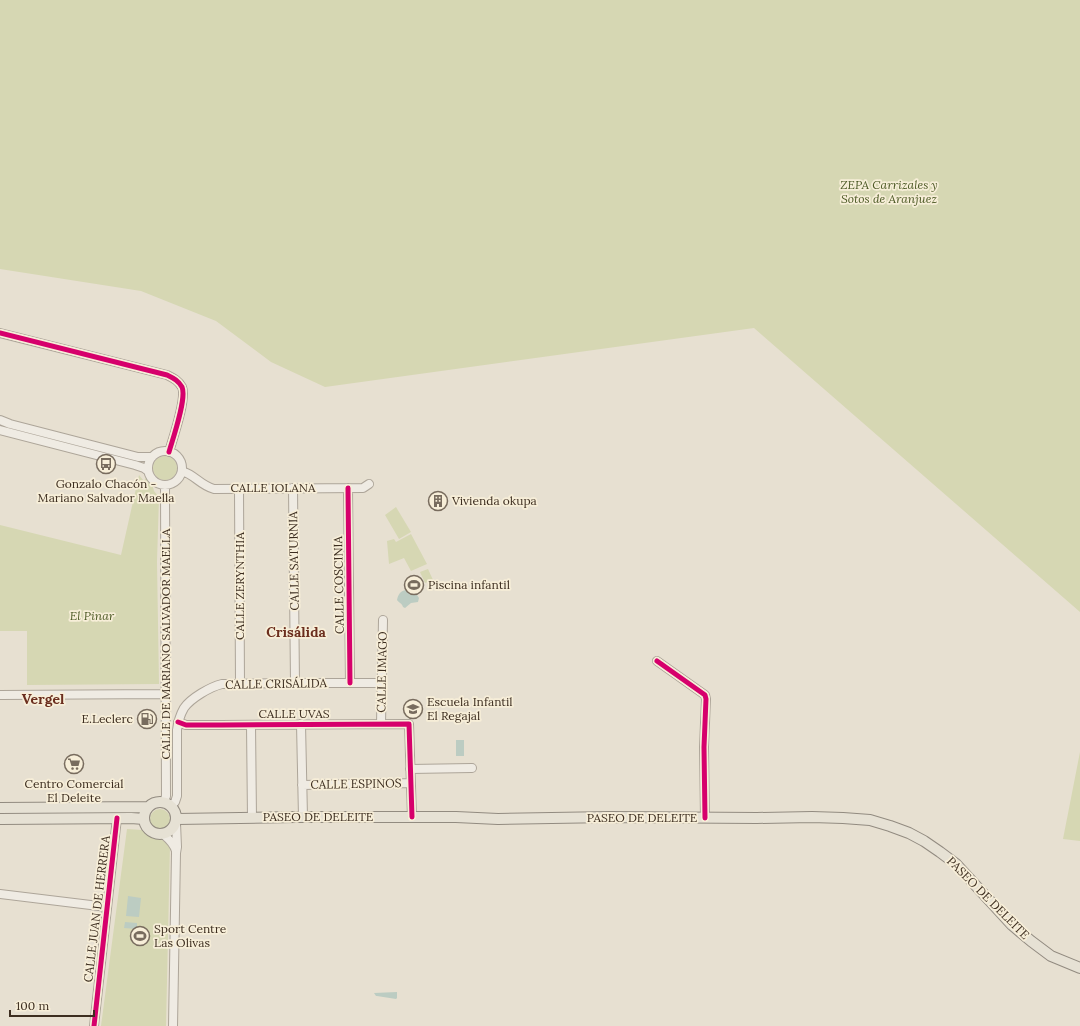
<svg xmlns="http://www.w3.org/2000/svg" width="1080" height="1026" font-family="Lora,serif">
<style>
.green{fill:#d6d7b3}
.water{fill:#bcccc2}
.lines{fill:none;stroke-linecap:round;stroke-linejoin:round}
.minor-casing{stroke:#ada599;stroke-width:10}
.major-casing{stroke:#928b80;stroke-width:12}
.minor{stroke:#efebe3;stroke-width:8}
.major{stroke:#e6e1d4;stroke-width:10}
.cycleway-casing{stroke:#f7eed8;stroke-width:8}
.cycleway{stroke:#d6006c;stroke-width:5}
.labels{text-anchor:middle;stroke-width:3.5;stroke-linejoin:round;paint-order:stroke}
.park-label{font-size:12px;font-style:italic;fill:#4d5a26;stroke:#f7eed8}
.poi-label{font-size:12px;fill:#3d2e20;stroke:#f7eed8;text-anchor:start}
.street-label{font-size:12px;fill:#3d2e20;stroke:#f7eed8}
.quarter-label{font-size:14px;font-weight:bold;fill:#6b2e1e;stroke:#f7eed8}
</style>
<rect width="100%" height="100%" fill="#e7e0d1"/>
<path class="green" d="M0 0H1080V612L754 328 325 387 271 362 216 321 141 291 0 269Z
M153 468a12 12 0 1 1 24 0a12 12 0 1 1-24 0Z
M149 473 154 491 159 497 157 562 159 684 27 685V631H0V525L121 555 139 475 144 481Z
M396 507 411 532 399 539 385 515Z
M411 534 427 564 411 571 404 558 389 564 387 541 394 539 396 542Z
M428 569 433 580 425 583 420 572Z
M1080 752V841L1063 839Z
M150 819a10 10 0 1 1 20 0a10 10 0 1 1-20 0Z
M127 829 142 830 150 837 165 841 170 845 166 1026H101Z"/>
<path class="water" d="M406 590 409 591 410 595H417L419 598 418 602 411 603 405 608 403 607C402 603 399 603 397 600 398 595 400 591 406 590Z
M456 740H464V756H456Z
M128 896 141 898 139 917 126 916Z
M125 922 137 923V929L124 928Z
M397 992V998L396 999 377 996H376L374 993Z"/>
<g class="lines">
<defs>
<path id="minor" d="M0 333 167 375C173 378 178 380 182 387 187 398 173 438 169 452
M0 420 10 424 138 457H152
M0 430 135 465 144 468 148 471
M148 468a17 17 0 1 1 34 0a17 17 0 1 1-34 0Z
M182 471C195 475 200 485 214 489L363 488 369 484
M293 488 295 683
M348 488 350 683
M239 489 240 684
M657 661 705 695 706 699 704 747 705 818
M0 695 166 694
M178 722 186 725H221L409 724 412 817
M301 724 303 817
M381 724 383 620
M251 725 252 818
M410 769 472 768
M302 785 410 783
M164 802 166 796 165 485
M171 806 175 802 177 796V730C178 722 180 715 184 708 191 698 210 687 222 684L295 683H381
M164 835C170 840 174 844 176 851
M0 894 107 907
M94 1026 117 818
M173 1026 176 853 177 847 176 823"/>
<path id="major" d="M144 818a16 16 0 1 1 32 0a16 16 0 1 1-32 0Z
M0 808 148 807
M0 819 131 818 144 819
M177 819 296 817H456L498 819 610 817 757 818 812 817 843 818 870 820 890 826 909 833 924 841 940 852 956 864 1012 925 1031 941 1051 956 1080 968"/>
</defs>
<use href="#minor" class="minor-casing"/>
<use href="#major" class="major-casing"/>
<use href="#minor" class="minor"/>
<use href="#major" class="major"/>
<defs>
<path id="cycleway" d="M0 333 167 375C173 378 178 380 182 387 187 398 173 438 169 452
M348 488 350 683
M657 661 705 695 706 699 704 747 705 818
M178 722 186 725H221L409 724 412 817
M94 1026 117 818"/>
</defs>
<use href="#cycleway" class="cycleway-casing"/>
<use href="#cycleway" class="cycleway"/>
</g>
<defs>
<symbol id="bus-ring" viewBox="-11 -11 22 22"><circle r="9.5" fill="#f7eed8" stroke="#786c5e" stroke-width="1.5"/><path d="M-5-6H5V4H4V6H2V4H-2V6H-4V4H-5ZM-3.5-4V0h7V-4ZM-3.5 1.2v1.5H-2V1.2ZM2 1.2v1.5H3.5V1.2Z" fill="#786c5e"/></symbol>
<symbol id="building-ring" viewBox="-11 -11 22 22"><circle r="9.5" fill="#f7eed8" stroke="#786c5e" stroke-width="1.5"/><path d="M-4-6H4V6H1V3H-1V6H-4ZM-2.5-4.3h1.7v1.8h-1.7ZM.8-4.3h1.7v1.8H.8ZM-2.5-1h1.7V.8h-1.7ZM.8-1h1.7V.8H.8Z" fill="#786c5e"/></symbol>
<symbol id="stadium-ring" viewBox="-11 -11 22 22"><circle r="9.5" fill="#f7eed8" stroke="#786c5e" stroke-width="1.5"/><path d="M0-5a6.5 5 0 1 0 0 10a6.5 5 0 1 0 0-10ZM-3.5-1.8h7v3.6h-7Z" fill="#786c5e"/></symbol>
<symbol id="school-ring" viewBox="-11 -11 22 22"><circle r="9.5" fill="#f7eed8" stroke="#786c5e" stroke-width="1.5"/><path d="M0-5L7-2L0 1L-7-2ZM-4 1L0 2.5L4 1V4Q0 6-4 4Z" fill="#786c5e"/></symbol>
<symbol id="fuel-ring" viewBox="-11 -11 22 22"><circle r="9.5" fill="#f7eed8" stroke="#786c5e" stroke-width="1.5"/><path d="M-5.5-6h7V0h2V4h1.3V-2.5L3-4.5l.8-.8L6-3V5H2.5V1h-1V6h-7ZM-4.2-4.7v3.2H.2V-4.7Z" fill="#786c5e"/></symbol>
<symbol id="supermarket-ring" viewBox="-11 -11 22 22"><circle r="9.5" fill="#f7eed8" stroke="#786c5e" stroke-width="1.5"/><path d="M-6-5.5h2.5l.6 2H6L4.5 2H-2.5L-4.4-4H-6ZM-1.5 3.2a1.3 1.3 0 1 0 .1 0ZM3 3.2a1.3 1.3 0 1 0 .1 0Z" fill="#786c5e"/></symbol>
</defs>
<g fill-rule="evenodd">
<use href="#bus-ring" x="95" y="453" width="22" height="22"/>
<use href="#building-ring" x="427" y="490" width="22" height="22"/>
<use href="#stadium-ring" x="403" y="574" width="22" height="22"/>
<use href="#school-ring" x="402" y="698" width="22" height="22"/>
<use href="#fuel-ring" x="136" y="708" width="22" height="22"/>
<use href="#supermarket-ring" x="63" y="753" width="22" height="22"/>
<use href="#stadium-ring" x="129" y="925" width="22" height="22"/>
</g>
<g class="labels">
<g class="park-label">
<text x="889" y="189">ZEPA Carrizales y<tspan x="889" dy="14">Sotos de Aranjuez</tspan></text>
<text x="92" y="620">El Pinar</text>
</g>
<g class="poi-label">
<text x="106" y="488" text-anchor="middle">Gonzalo Chacón -<tspan x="106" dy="14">Mariano Salvador Maella</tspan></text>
<text x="452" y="505">Vivienda okupa</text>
<text x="428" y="589">Piscina infantil</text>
<text x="427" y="706">Escuela Infantil<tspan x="427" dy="14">El Regajal</tspan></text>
<text x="133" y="723" text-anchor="end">E.Leclerc</text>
<text x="74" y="788" text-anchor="middle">Centro Comercial<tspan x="74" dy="14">El Deleite</tspan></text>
<text x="154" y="933">Sport Centre<tspan x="154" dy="14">Las Olivas</tspan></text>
</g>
<g class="street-label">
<text x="273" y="492">CALLE IOLANA</text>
<text transform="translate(294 561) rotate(-91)" y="4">CALLE SATURNIA</text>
<text transform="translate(339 585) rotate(-91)" y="4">CALLE COSCINIA</text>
<text transform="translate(240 586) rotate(-90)" y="4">CALLE ZERYNTHIA</text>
<text transform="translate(166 644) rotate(-90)" y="4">CALLE DE MARIANO SALVADOR MAELLA</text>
<text transform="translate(382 672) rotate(-89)" y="4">CALLE IMAGO</text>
<text transform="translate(276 684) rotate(-1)" y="4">CALLE CRISÁLIDA</text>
<text x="294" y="718">CALLE UVAS</text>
<text transform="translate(356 784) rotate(-1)" y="4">CALLE ESPINOS</text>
<text x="318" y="821">PASEO DE DELEITE</text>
<text x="642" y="822">PASEO DE DELEITE</text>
<text transform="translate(988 898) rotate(45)" y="4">PASEO DE DELEITE</text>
<text transform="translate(97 909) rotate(-83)" y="4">CALLE JUAN DE HERRERA</text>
</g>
<g class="quarter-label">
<text x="296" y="637">Crisálida</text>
<text x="43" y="704">Vergel</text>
</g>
</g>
<path d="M10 1010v6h84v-6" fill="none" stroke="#3d2e20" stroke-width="2"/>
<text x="16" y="1010" font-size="12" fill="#3d2e20" stroke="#f7eed8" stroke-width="3" paint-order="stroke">100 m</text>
</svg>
